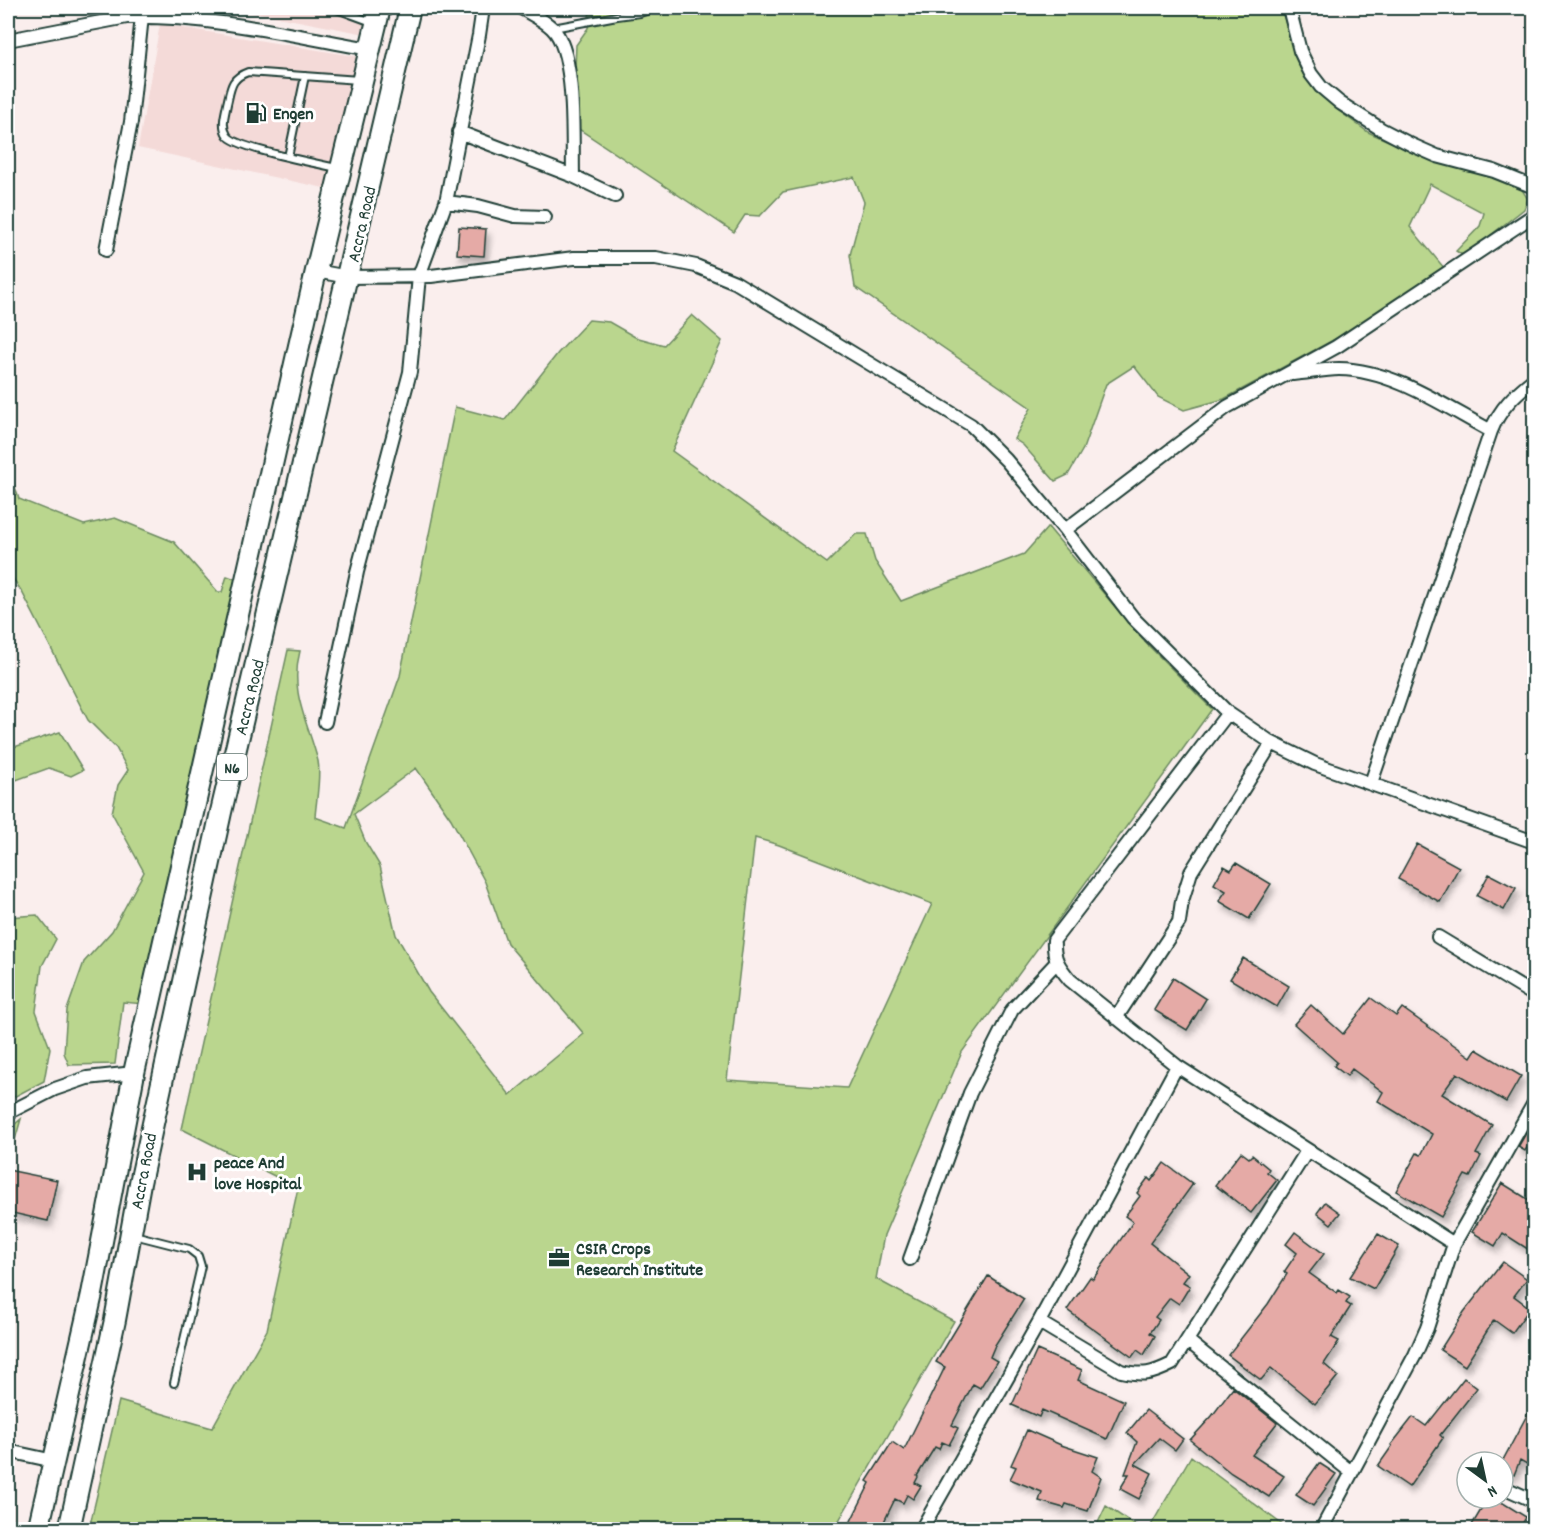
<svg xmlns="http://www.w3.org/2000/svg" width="1542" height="1537" font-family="Dekko,sans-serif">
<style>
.built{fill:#f4dad8}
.green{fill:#bad68e;stroke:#6c8a61;stroke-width:1.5;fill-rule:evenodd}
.building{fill:#e5aaa6;stroke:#1f3d34;stroke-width:1.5;filter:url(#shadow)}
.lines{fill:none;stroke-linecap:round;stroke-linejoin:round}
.service-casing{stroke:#1f3d34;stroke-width:10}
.minor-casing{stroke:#1f3d34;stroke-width:16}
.trunk-casing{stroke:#1f3d34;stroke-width:24}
.service{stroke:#fff;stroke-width:6}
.minor{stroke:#fff;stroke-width:12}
.trunk{stroke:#fff;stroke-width:20}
.labels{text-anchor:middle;stroke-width:6;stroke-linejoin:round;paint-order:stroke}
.shield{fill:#fff;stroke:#627771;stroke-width:1.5}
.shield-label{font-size:16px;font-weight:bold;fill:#1f3d34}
.poi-label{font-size:18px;font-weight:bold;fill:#1f3d34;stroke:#fff;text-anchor:start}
.street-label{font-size:18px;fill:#1f3d34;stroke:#fff}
</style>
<defs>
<filter id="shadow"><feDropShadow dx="3.5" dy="6" stdDeviation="3" flood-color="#0004"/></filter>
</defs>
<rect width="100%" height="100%" fill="#faeeed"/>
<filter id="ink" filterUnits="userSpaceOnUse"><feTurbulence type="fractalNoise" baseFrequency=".0167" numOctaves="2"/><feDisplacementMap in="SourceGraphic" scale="12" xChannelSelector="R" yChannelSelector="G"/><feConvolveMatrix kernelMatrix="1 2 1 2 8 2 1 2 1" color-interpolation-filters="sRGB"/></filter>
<g filter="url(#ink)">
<path class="built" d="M231 8H372L365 34Z
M160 24 360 57 329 189 138 148Z"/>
<path class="green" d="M590 8H1281L1296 58 1302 72 1339 111 1368 132 1423 156 1476 170 1519 185 1528 199 1524 209 1464 256 1456 251 1480 226 1484 213 1430 184 1410 227 1445 269 1348 332 1224 399 1184 410 1158 397 1134 366 1106 384 1083 449 1068 475 1055 481 1023 445 1014 439 1031 408 855 287 850 255 864 202 854 177 783 192 760 216 745 215 734 232 579 129 575 68 576 45 588 28Z
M692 315 722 341 672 451 827 563 856 534H867L875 561 901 601 1024 554 1048 527 1142 639 1212 709 962 1052 884 1235 876 1279 954 1321 834 1529H89L119 1401 212 1428 267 1330 298 1188 182 1129 288 650 300 651C289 692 308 722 318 761 321 776 316 802 315 817L346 828 400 676 455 407 505 420 558 353 589 320 609 322 635 337 664 345ZM416 768 451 819 485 882 507 943 584 1034 510 1095 429 992 396 935 380 866 366 843 354 814ZM755 838 779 845 932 904 847 1088 727 1080Z
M8 415 10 417 12 479 19 499 84 525 115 518 174 542 218 592H222L227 576 241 581 144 1004 123 1002 115 1064 69 1065 64 1053 67 1010 84 962 112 931 144 872 112 813 118 785 128 770 116 748 88 720 22 592 8 571Z
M60 732 83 770 71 776 49 768 8 783V749Z
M37 915 56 939 42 966 36 1011 50 1048 44 1081 8 1100V917Z
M21 1119 8 1164V1130Z
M1191 1456 1288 1529H1149Z
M1106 1506 1141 1529H1095Z"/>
<path class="building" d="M459 227 486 229 484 256 457 254Z
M1417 844 1459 867 1440 902 1398 879Z
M1236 863 1271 884 1249 919 1219 901 1226 891 1214 884 1224 866 1231 870Z
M1489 874 1516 888 1504 910 1477 896Z
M1243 958 1289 986 1277 1007 1230 979Z
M1173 978 1206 999 1187 1030 1154 1010Z
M1371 998 1396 1016 1402 1008 1471 1057 1476 1049 1521 1076 1506 1102 1457 1073 1442 1094 1492 1125 1476 1154 1481 1156 1470 1177 1465 1175 1441 1217 1396 1191 1417 1153 1421 1155 1432 1134 1378 1101 1383 1092 1352 1069 1347 1076 1334 1066 1337 1062 1294 1024 1311 1005 1343 1034Z
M1529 1128 1534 1131V1136L1525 1151 1518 1147Z
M1241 1152 1249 1158 1252 1155 1269 1169 1267 1172 1277 1180 1251 1213 1215 1185Z
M1164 1163 1193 1184 1150 1243 1189 1274 1183 1282 1190 1286 1179 1304 1170 1298 1155 1317 1159 1320 1150 1333 1155 1336 1144 1355 1137 1350 1132 1357 1067 1310 1090 1277 1093 1279 1133 1222 1125 1216 1140 1196 1137 1193 1148 1178 1151 1181Z
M8 1170 57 1180 48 1221 8 1212Z
M1502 1183 1534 1203V1253L1503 1233 1495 1246 1472 1232Z
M1325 1202 1340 1213 1331 1224 1317 1213Z
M1295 1232 1324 1254 1309 1273 1337 1293 1339 1290 1350 1297 1346 1303 1351 1306 1331 1337 1339 1341 1324 1364 1338 1376 1315 1404 1271 1368 1261 1380 1228 1355 1268 1304 1287 1274 1284 1272 1297 1253 1286 1244Z
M1378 1234 1399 1246 1374 1289 1350 1277Z
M1503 1262 1527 1279 1514 1296 1530 1308 1512 1333 1494 1320 1465 1366 1440 1350 1464 1312Z
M988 1276 1024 1299 995 1345 990 1357 997 1361 980 1388 973 1384 952 1425 958 1428 949 1445 942 1442 939 1449 935 1447 917 1476 918 1477 915 1483 921 1486 913 1499 907 1495 903 1503 895 1499 880 1530H858L849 1525 870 1483 867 1481 892 1442 904 1450 945 1367 936 1362Z
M1037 1350 1082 1370 1078 1380 1124 1401 1107 1439 1042 1410 1039 1417 1012 1405Z
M1464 1378 1477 1388 1440 1435 1443 1438 1409 1487 1378 1466 1392 1446 1391 1445 1413 1417 1426 1426Z
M1233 1388 1277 1423 1252 1455 1284 1476 1269 1497 1231 1473 1190 1440 1212 1416Z
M1534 1402V1433L1527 1447 1534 1451V1468L1520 1460 1514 1475 1503 1471V1460Z
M1146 1410 1183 1439 1175 1450 1159 1438 1135 1464 1152 1473 1139 1499 1120 1489 1129 1474H1125L1137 1442 1127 1433Z
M1027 1430 1061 1445 1098 1457 1092 1471 1101 1477 1088 1511 1066 1504 1064 1508 1039 1501 1042 1492 1010 1479 1016 1467 1011 1465Z
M1319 1463 1336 1474 1313 1506 1296 1495Z
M1488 1498H1495L1526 1517 1519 1530H1469Z"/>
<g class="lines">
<defs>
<path id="service" d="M334 8 372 22
M553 28 617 16 640 13 655 8
M288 157 305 76
M337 168C319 164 234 148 227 135 221 125 225 115 227 104 231 87 231 78 248 72L359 80
M134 1235 189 1249 198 1256 201 1266 174 1383"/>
<path id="minor" d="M521 8C531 14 544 20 552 28 577 52 572 141 573 176
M1289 8 1300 51 1311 74 1321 87 1340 103 1381 129 1412 145 1437 156 1494 171 1534 187
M8 40 127 17C208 15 290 35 370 49
M459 132 573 176 615 196
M446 202 478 206 515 216 545 217
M106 250 131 122 142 16
M316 271 348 277 431 276 574 258H656L696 266 735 282 971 425 1006 460 1065 530 1133 618 1228 713 1272 743 1315 764 1534 842
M1293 374C1308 373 1324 369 1339 369 1394 370 1444 406 1491 431
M1065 530 1227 407 1336 347 1534 215
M1228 713 1054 940C1053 958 1058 966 1070 980L1177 1066 1454 1244
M325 722 357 572 410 372 419 276 446 202 479 35 483 8
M1371 783 1491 431C1500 408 1515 394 1534 379
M1438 937 1534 995
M1116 1018 1179 922 1182 901 1191 872 1272 743
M8 1113 55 1089 87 1078 134 1073
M910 1259 970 1093 1012 1010 1056 963
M1039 1322 1121 1371C1144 1376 1152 1374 1172 1364L1307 1151
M1188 1341 1351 1472
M8 1451 54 1461
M1503 1487 1534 1501
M921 1530 1039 1322 1177 1066
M1321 1530 1415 1355 1427 1328 1454 1244 1534 1103"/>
<path id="trunk" d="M38 1530 92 1294 134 1073 316 271 380 8
M69 1530 115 1320 140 1183 221 812 410 8"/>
</defs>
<use href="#service" class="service-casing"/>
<use href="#minor" class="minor-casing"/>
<use href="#trunk" class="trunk-casing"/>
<use href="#service" class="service"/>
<use href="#minor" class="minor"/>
<use href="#trunk" class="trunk"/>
</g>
</g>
<defs>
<symbol id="fuel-bare" viewBox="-9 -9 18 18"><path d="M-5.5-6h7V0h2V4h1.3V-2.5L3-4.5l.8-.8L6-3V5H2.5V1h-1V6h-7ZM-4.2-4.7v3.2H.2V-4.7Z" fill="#1f3d34" stroke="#fff" stroke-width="2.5" paint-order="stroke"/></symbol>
<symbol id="hospital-bare" viewBox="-9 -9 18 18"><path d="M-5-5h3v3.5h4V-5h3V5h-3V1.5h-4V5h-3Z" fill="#1f3d34" stroke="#fff" stroke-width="2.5" paint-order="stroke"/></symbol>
<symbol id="office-bare" viewBox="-9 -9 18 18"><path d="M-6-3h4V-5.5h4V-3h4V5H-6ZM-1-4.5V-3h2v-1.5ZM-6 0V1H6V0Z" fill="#1f3d34" stroke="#fff" stroke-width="2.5" paint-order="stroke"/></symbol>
</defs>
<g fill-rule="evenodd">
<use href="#fuel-bare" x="241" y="98" width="30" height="30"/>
<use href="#hospital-bare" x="182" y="1157" width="30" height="30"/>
<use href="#office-bare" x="544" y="1243" width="30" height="30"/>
</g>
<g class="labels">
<rect class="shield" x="217" y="754" width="30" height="26" rx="4.5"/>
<g class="shield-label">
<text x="232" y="773">N6</text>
</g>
<g class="poi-label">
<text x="273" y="119">Engen</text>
<text x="214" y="1168">peace And<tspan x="214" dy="21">love Hospital</tspan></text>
<text x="576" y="1254">CSIR Crops<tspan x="576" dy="21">Research Institute</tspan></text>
</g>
<g class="street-label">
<text transform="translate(361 224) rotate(-77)" y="6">Accra Road</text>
<text transform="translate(249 697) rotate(-76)" y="6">Accra Road</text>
<text transform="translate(143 1171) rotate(-79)" y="6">Accra Road</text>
</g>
</g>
<rect width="1542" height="1537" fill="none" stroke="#fff" stroke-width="30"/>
<rect x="15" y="15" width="1512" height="1507" fill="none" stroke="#1f3d34" stroke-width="2" filter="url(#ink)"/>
<g transform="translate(1485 1480) rotate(147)"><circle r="28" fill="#ffffff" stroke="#a5b1ae" stroke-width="1.5"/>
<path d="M0-4.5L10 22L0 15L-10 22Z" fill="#1f3d34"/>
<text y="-9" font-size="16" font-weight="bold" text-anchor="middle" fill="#1f3d34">N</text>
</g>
</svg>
